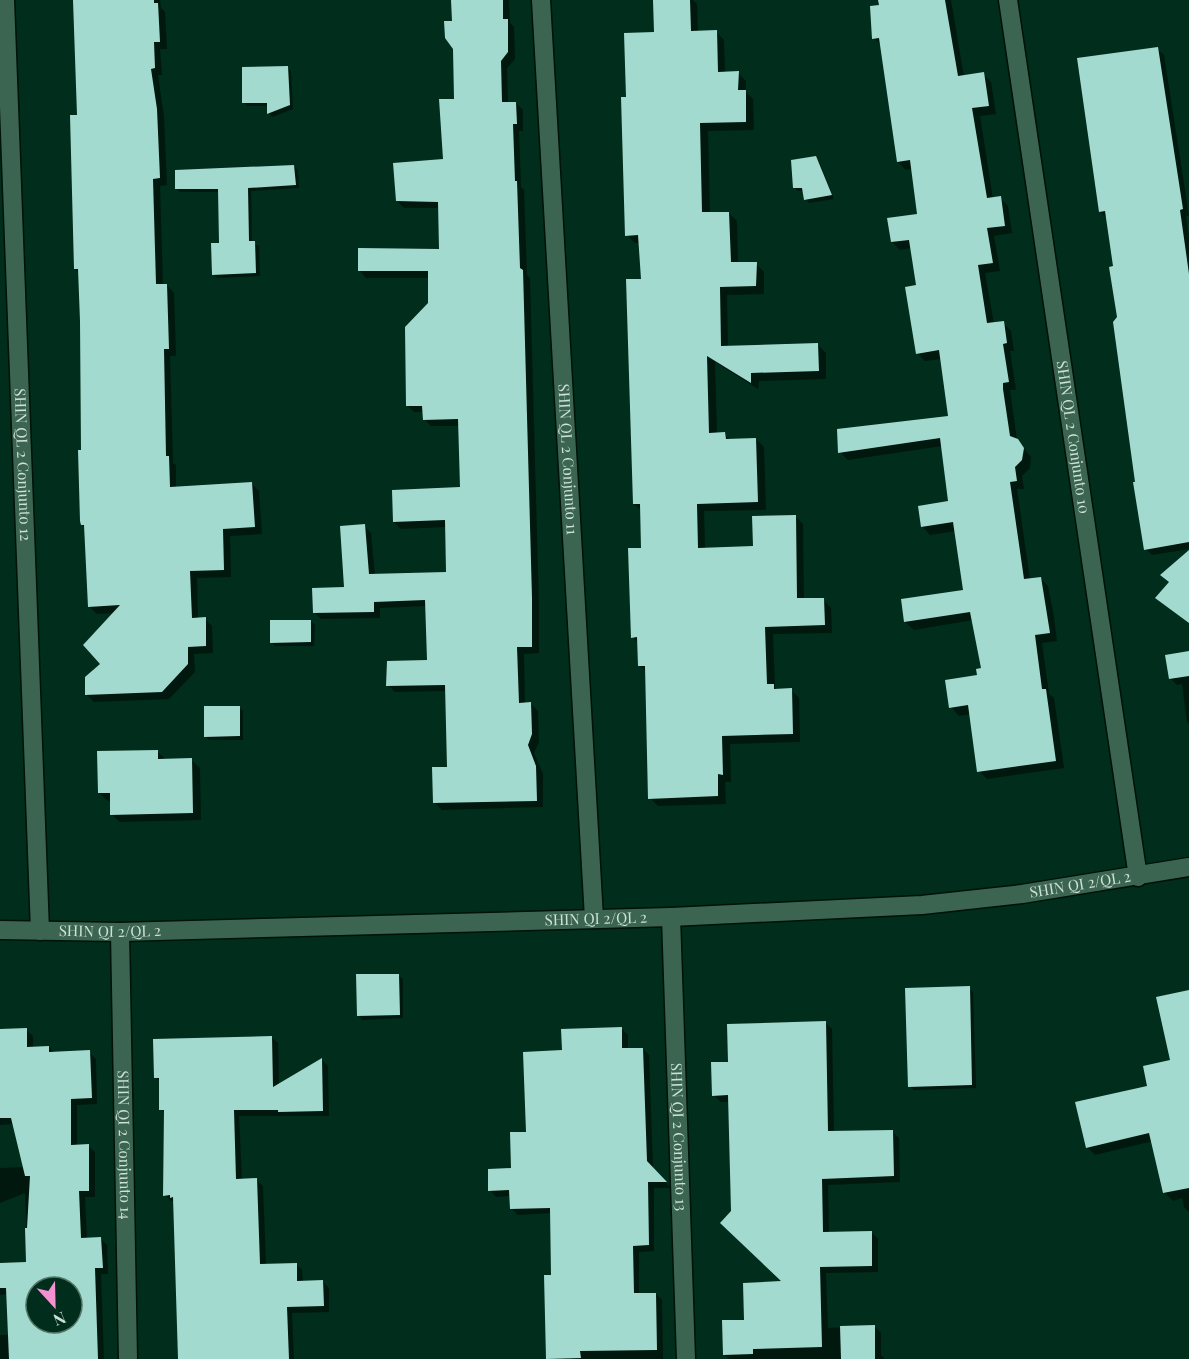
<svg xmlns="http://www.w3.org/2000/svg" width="1189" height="1359" font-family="'Playfair Display',serif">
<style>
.shadow{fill:#0007;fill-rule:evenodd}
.building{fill:#a3dacf;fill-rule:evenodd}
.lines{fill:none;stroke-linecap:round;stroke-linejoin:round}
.street-casing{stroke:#001209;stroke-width:21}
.secondary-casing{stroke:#001209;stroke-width:21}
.street{stroke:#3c6551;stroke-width:18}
.secondary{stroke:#3c6551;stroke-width:18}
.labels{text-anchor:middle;stroke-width:6;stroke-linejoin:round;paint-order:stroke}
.street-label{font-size:15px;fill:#cde3d7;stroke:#002d1c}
</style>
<rect width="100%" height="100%" fill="#002d1c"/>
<path class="shadow" d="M102 0H160L161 8 165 12 167 49H160L162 75H158L164 117 167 185 160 186 163 285H167L174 293 176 356H170L173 463 176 465V488L252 484 259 491 262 534 230 536 231 577 197 578 198 619H205L212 626 213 653 194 654 195 672 169 699 94 702 87 695 102 664 115 613 97 614 89 606 86 528 82 525 118 484 79 273 75 269 79 117Z
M453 0H509L510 23 514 27 515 59 507 68 508 103H516L523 110V131H519L521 187 524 190 527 275 530 278 539 606V653L524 654 525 704H531L538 711 539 742 534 753 543 774V807L442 810 435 803 449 768 446 691 395 692 388 685 429 661 427 606 380 608V618L321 619 314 612 345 589 364 526 371 533 375 576 448 574 446 527 401 529 394 522 461 489 459 426H431L424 419V412H414L407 405 430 304 429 278H366L360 271 440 250 439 208H404L397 201 445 161 455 100Z
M655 0H693L697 4 698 32H716L724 40 725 73H738L746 81V92L753 99 754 130 708 131 710 213H729L737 221 738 264H756L764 272V294L727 295 728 347 818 345 826 353V379L759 381 758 389 715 362 717 434H724L731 440 756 439 764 447 766 510 704 511 705 549 755 548 795 516 803 524 804 600H823L831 608 832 633 773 634 775 687 777 690H791L799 698 800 742 730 744 731 782H725L726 804 658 806 650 798 647 673 639 665 638 643 632 637 643 550 642 511 634 504 642 280 640 243H635L627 235V98L656 33Z
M880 0H951L964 77 983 74 991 82 996 114 980 116 993 199 1000 198 1008 206 1012 233 994 236 1000 271 985 273 994 324 1003 323 1011 331 1014 351H1010L1016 390H1010L1011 398 1017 440 1031 457 1030 468 1022 476 1024 489H1017L1030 580 1040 578 1048 586 1054 617 1057 641 1042 643 1049 694 1054 698 1064 768 987 779 979 771 971 714 959 716 951 707 982 669 973 620 914 630 905 622 965 591 956 531 930 535 922 526 950 503 942 446 848 460 840 452 950 417 941 359 925 361 917 353 918 286 912 248 900 250 892 242 919 215 912 169 906 170 898 162 882 46 874 38 881 6Z
M1157 49 1164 55 1189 216H1186L1189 239V549L1152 555 1146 549 1137 483 1118 318 1115 267 1107 218 1100 212Z
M287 68 291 71 293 109 272 117 269 113V106H248L244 103Z
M815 157 819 161 834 199 809 203 806 199 804 191H798L795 188Z
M294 167 298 170 299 188 251 191 252 243 259 246 260 276 217 278 213 274 221 244 220 192H180L176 188Z
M311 621 315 625 314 646H275L271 642Z
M1189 653V724L1187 722 1182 684 1177 685 1170 678Z
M239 707 243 711V740H209L205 736Z
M157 751 166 760H191L200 768 201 820 120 822 111 814 112 801H108L99 793Z
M399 976 403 979V1018L362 1020 359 1016Z
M969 988 973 992 976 1088 914 1090 910 1086Z
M1189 991V1212L1184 1207 1182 1198 1173 1201 1165 1193 1153 1141 1095 1155 1087 1147 1149 1088 1172 1061Z
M825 1022 832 1029 834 1132 892 1131 899 1138 900 1182 828 1185 829 1234 871 1232 878 1239V1272L826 1273 828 1328 874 1326 881 1333V1355L885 1359H729L724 1354 784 1283 733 1212 730 1102H721L714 1095 729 1063Z
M621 1028 628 1035V1050L643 1049 649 1055 653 1169 671 1188H654V1251L639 1252V1294H656L662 1300 663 1359H548L553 1276 552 1213 518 1215 511 1208V1196L496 1197 490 1190 513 1169 563 1052Z
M26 1030 33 1036V1048L49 1047 55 1053 89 1052 96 1059 97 1104 77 1105V1146H88L95 1152V1197H85L87 1239 100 1238 107 1245 108 1274H101L104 1359H0V1335H9L8 1294 0 1295V1264L28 1263 25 1193 0 1203V1168L25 1167 14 1124 0 1125V1031ZM36 1287H72V1323H36Z
M271 1037 278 1043 279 1086 322 1060 328 1066 329 1116H239L242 1180H256L263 1186 266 1265 296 1264 302 1270 303 1283 323 1282 329 1288V1312L292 1313 294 1359H180L175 1201H171L165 1195V1113L161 1109 160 1082 155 1077Z"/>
<path class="building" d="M73 0H154V3H158L160 42H154L155 68 151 69 157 109 160 178 153 179 156 284H167L169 349H164L166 456H169L170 487 252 482 255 527 223 529 224 570 190 571 192 618 206 617V646L188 647V664L162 692 85 695V677L100 664 83 645 120 605 88 607 84 525H81L80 521 78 450H81L80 321 78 269H74L70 115H77Z
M451 0H503V19H508V52L501 61 502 102H516L517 124H513L515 181H517L520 268 523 270 532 598V647H517L519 703 531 702 532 734 528 745 536 766 537 801 433 803 432 767H447L445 685 386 686 387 661 427 660 425 600 374 602V612L313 613 312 588 344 587 340 526 365 524 369 574 446 572 445 520 393 522 392 490 460 487 458 419 423 420 422 406H406L405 327 428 303V271H358V248L439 249 438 202 396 201 393 163 443 159 439 99H454L453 49 445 38 444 21H452Z
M653 0H690L691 31 717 30 718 72 739 71 738 90H746V122L700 123 702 212H729L731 262H757L756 286 720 287 721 346 818 343 819 371 751 373V383L707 356 709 433 725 432 726 439 756 438 758 502 697 504 698 548 753 546 752 516 796 515 797 598H824L825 625 765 627 767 684H774V689L792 688 793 734 722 736 723 775 718 774V796L648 799 645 666H638L637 637 631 638 628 548H641L640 504H633L626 279H641L638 235 625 236 621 97H626L624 33 654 32Z
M878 0H945L958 76 984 72 989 106 972 108 987 198 1001 196 1005 226 987 228 993 263 978 265 987 323 1004 321 1007 343 1003 344 1009 382 1003 383V389L1010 436 1018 439 1024 448 1022 460 1015 467 1017 481 1010 482 1024 579 1041 577 1046 608 1050 633 1035 635 1042 689H1046L1056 761 977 772 968 705 949 708 945 680 977 675 976 669 981 668 970 612 904 622 901 599 963 590 953 522 921 527 918 506 948 501 940 438 838 453 837 429 948 416 939 350 916 354 905 287 916 285 909 240 891 242 887 218 917 214 910 160 897 162 879 38 872 39 870 6 879 5Z
M1158 47 1183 209 1180 210 1189 274V542L1144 550 1133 482H1135L1113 322 1117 317 1109 267 1113 266 1105 211 1099 212 1077 58Z
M288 66 290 105 267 114V103H242V67Z
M816 156 832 195 804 200 802 188H793L791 160Z
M294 165 296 185 248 188 249 241H255L256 273 212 275 211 243H219L218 189H175V170Z
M1189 550V623L1155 598 1169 582 1160 575Z
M270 620H311V642L270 643Z
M1189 651V676L1169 679 1165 655Z
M204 706H240V736L204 737Z
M158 750V759L192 758 193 813 110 815V793H98L97 751Z
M356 974H399L400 1015 357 1016Z
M970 986 972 1085 908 1087 905 988Z
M1189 990V1188L1163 1193 1149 1133 1086 1148 1075 1102 1147 1086 1143 1066 1170 1060 1156 997Z
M826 1021 828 1131 893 1130 894 1176 822 1179 823 1232 872 1231V1266L820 1267 822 1347 753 1349V1354L723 1355 722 1320H744L743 1283 781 1281 720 1223 731 1211 728 1095 712 1096 711 1062H728L727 1024Z
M622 1027V1048H643L647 1161 667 1182H648L649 1245 633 1246 634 1293H656L657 1350 580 1351 581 1358 546 1359 544 1275H551L550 1208 510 1209 509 1190 488 1191V1169L511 1168 510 1132H526L523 1052 562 1050 561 1029Z
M27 1028V1047L49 1046V1052L90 1050 92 1098 71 1099V1145L89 1144V1191H79L81 1238 101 1237 103 1268H95L98 1359H9L6 1288H0V1263L26 1262 25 1228H27L30 1176H25L11 1118H0V1029ZM36 1287H72V1323H36Z
M272 1036 273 1087 322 1058 323 1111 278 1112V1110H234L236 1179 257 1178 260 1264 297 1263V1281L323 1280 324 1306 287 1307 289 1359H178L173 1197 170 1198V1195L163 1196 164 1110H159V1078H154L153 1039Z
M875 1325V1359H841L840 1326Z"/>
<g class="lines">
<defs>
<g id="street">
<path id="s1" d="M5 0 40 931"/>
<path id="s2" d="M541 0 594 918"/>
<path id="s3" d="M1008 0 1138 877"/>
<path id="s4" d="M671 917 686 1359"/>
<path id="s5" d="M120 932 128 1359"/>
</g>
<g id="secondary">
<path id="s6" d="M0 930 120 932 671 917 922 905 1022 894 1189 867"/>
</g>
</defs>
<use href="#street" class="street-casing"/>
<use href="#secondary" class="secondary-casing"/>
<use href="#street" class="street"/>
<use href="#secondary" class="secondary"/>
</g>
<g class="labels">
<g class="street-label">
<text dy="5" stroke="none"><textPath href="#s3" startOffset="442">SHIN QL 2 Conjunto 10</textPath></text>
<text dy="5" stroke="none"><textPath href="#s2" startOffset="460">SHIN QL 2 Conjunto 11</textPath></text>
<text dy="5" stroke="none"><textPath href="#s1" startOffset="465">SHIN QL 2 Conjunto 12</textPath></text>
<text dy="5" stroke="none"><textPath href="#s6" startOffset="1082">SHIN QI 2/QL 2</textPath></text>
<text dy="5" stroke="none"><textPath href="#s6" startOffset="596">SHIN QI 2/QL 2</textPath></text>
<text dy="5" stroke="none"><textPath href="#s6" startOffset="110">SHIN QI 2/QL 2</textPath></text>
<text dy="5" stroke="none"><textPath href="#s4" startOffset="220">SHIN QI 2 Conjunto 13</textPath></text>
<text dy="5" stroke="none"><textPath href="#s5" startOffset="213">SHIN QI 2 Conjunto 14</textPath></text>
</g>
</g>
<g transform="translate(54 1305) rotate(158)"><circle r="28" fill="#002d1c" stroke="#527667" stroke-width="1.5"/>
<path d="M0-4.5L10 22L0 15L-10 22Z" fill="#f590d1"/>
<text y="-9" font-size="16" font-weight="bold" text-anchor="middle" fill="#cde3d7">N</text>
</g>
</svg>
